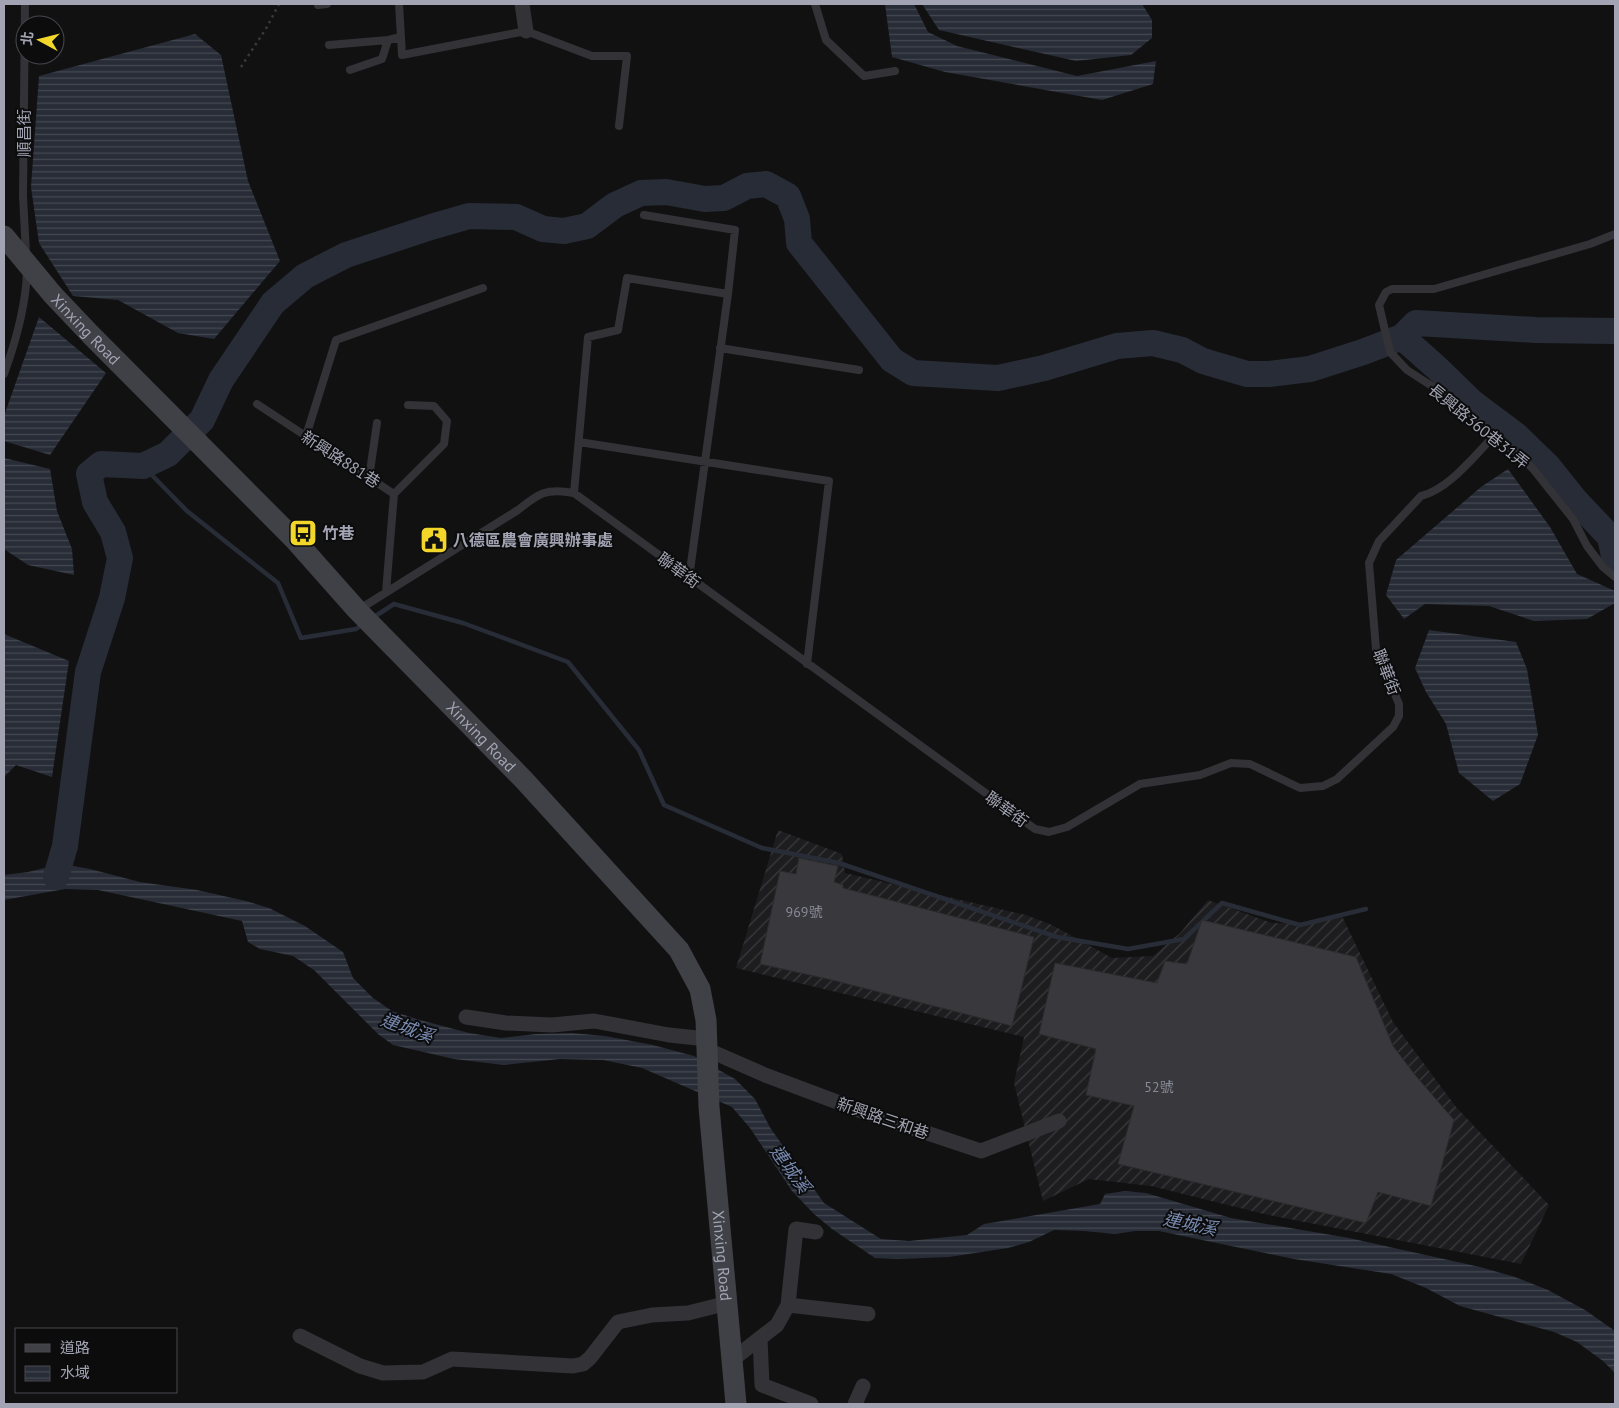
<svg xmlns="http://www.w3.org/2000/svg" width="1619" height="1408" font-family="'PT Sans','Noto Sans TC',sans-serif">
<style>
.industrial{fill:url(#industrial-furrows)}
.water{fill:url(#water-rules)}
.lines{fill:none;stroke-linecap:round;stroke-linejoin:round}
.stream{stroke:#272c36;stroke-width:4.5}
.river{stroke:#272c36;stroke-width:26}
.building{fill:#38383d;stroke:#2c2b2e}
.path{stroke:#38383e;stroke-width:2.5;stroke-dasharray:2.5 4;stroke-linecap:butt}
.lane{stroke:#323237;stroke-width:8}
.street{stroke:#323237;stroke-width:15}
.secondary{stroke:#404047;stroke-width:21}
.labels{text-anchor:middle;stroke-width:4;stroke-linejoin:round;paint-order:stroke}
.number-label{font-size:14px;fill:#888996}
.street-label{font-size:16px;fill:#a2a4b3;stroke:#0c0c0d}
.poi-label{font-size:16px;font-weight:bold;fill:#a2a4b3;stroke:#0c0c0d;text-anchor:start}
.water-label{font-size:18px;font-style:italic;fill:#788aaf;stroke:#0c0c0d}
</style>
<defs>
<pattern id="industrial-furrows" width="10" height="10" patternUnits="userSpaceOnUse" patternTransform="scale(1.25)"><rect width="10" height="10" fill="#1d1d1f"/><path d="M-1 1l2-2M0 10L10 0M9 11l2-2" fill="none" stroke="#3b3b3d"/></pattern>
<pattern id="water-rules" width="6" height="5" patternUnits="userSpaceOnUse" patternTransform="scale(1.25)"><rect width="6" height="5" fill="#272c36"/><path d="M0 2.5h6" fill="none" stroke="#434851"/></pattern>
</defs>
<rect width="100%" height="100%" fill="#111112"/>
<path class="industrial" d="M778 830 842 854 845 873 1026 915 1052 925 1112 958 1153 956 1180 933 1208 900 1272 923 1305 924 1341 914 1393 1022 1456 1107 1549 1205 1521 1264 1264 1214 1151 1186 1089 1179 1043 1201 1014 1083 1024 1037 736 968Z"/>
<path class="water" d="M885 4H914L928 32 957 46 1077 76 1156 61 1153 84 1102 100 945 72 892 57Z
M922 4H1142L1152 20V38L1131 55 1076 61 939 30Z
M195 34 221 55 248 181 280 261 214 339 178 333 118 300 73 296 39 243 31 187 39 76Z
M39 317 106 373 50 455 4 441V416Z
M4 458 50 469 57 511 72 549 74 575 28 565 4 549Z
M1508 469 1550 527 1577 574 1615 591V603L1587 619 1534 621 1489 606 1425 604 1404 619 1386 595 1396 560 1481 487Z
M1429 630 1516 642 1527 669 1538 735 1520 784 1493 801 1459 773 1446 724 1426 692 1415 668Z
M4 634 69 661 52 777 16 765 4 777Z
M61 864 90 869 140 882 197 890 246 901 269 908 305 926 343 952 353 978 373 998 392 1011 420 1020 469 1033 501 1038 536 1034 572 1033 605 1036 653 1045 694 1056 735 1079 755 1099 771 1129 824 1203 881 1239 909 1241 967 1235 984 1224 1100 1204 1105 1194 1125 1191 1146 1193 1231 1218 1349 1238 1480 1267 1515 1277 1548 1290 1585 1310 1615 1331V1373L1603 1361 1577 1342 1554 1332 1460 1306 1426 1288 1391 1274 1294 1259 1159 1231H1135L1115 1234 1084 1231 1054 1230 1029 1242 1008 1248 949 1257 898 1259 875 1258 832 1229 814 1214 792 1191 750 1128 732 1107 642 1068 603 1060 560 1059 504 1065 454 1059 393 1045 378 1034 314 970 293 956 260 949 248 942 242 921 98 890 65 889 4 900V875L28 872Z"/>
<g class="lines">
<path class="stream" d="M143 466 187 511 278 583 301 638 356 629 363 624
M374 617 394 604 463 623 568 662 639 750 664 805 762 848 839 863 1057 937 1128 949 1184 939 1222 903 1300 925 1366 909"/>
<path class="river" d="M1402 337 1416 323 1536 330 1615 331
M56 877 65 846 88 672 112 598 120 558 113 532 95 502 89 474 101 464 143 466 168 454 202 420 221 380 273 303 305 276 346 255 431 227 469 216 516 217 543 229 564 231 587 226 615 205 641 193 666 192 705 199 724 198 747 186 766 184 788 196 797 219 799 243 892 360 913 373 998 378 1044 368 1117 346 1153 343 1182 350 1203 361 1247 374H1269L1310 369 1363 352 1402 337 1437 368 1473 403 1517 436 1548 466 1576 501 1610 537 1615 561"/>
</g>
<path class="building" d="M799 858 838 866 834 882 843 885V888L1034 937 1012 1026 832 980 760 964 780 871 796 874Z
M1202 920 1356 957 1393 1046 1415 1075 1454 1120 1431 1206 1378 1192 1366 1223 1118 1164 1134 1106 1086 1095 1096 1049 1039 1034 1055 963 1157 983 1165 961 1187 964Z"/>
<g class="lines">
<path class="path" d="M241 67 267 27 279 4"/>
<path class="lane" d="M25 4 23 196 26 254
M399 4 402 55 526 31 592 56H627L619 126
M815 4 826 40 864 76 895 71
M318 5 327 4
M329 45 388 40
M350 70 382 59 388 40 401 37
M644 215 735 230 728 294 689 578
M1615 234 1590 244 1434 289H1392L1386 292 1379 305 1390 352 1407 370 1452 399 1493 437 1520 455 1534 470 1573 519 1587 546 1603 567 1615 577
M720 348 859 370
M4 374C16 341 26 305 27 271
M257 404 394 494 386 592
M306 436 336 340 483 288
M579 442 829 481 807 664
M369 478 377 423
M574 493 588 337 618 330 627 278 728 294
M394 494 444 444 447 421 434 406 408 405
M358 610 518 510C539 493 546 488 574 493L1035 829 1049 832 1067 827 1140 784 1200 775 1231 763 1250 764 1300 788 1323 786 1337 779 1393 727 1399 716V704L1376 649 1369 563 1379 541 1421 496C1449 489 1473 457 1493 437"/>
<path class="street" d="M522 4 526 31
M466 1017 506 1023 552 1025 594 1021 669 1035 707 1039
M708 1050 765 1075 864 1112 981 1151 1059 1121
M788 1305 868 1314
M300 1336 360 1366 383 1373 423 1372 452 1359 573 1366 583 1364 590 1358 618 1322 652 1315 688 1313 728 1303
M760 1338 762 1385 811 1404
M732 1360 777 1325 788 1305 796 1229 816 1232
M855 1404 863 1386"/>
<path class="secondary" id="s1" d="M4 236 53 295 91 335 294 539 357 610 523 779 679 950 700 989 706 1020 709 1107 736 1404"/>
</g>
<defs>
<symbol id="bus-square" viewBox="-11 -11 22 22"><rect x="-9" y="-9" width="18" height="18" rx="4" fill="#f2d72a" stroke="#0c0c0d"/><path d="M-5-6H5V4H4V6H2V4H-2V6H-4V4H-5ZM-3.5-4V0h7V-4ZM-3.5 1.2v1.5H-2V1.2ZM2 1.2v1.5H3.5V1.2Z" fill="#111"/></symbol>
<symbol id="civic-square" viewBox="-11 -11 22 22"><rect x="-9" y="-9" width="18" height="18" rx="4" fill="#f2d72a" stroke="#0c0c0d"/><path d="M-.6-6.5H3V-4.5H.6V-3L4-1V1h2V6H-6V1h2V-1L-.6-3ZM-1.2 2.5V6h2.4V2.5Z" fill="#111"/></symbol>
</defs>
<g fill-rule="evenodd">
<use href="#bus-square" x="287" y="517" width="32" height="32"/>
<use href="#civic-square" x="418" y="524" width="32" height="32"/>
</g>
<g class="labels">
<g class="number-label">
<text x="804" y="917">969號</text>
<text x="1159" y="1092">52號</text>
</g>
<g class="street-label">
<text transform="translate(24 133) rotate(-90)" y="6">順昌街</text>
<text dy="6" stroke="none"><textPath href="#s1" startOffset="124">Xinxing Road</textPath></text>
<text transform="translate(1479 426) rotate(39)" y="6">長興路360巷31弄</text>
<text transform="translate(341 459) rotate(33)" y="6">新興路881巷</text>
<text transform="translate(679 570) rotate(36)" y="6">聯華街</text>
<text transform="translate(1387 672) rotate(69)" y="6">聯華街</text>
<text dy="6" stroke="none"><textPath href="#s1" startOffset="692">Xinxing Road</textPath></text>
<text transform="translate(1007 809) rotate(36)" y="6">聯華街</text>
<text transform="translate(883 1118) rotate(19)" y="6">新興路三和巷</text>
<text dy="6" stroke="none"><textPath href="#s1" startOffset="1295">Xinxing Road</textPath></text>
</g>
<g class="poi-label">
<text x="322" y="539">竹巷</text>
<text x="453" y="546">八德區農會廣興辦事處</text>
</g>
<g class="water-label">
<text transform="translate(407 1028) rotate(20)" y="6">連城溪</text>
<text transform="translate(790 1169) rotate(54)" y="6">連城溪</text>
<text transform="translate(1190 1224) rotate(12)" y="6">連城溪</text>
</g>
</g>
<rect width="1619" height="1408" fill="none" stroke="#a2a4b3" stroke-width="10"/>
<rect x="15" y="1328" width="162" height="65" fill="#0c0c0d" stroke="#48494f"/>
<rect x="25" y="1344" width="25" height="8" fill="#404047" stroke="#48494f"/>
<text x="60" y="1353" font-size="15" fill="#a2a4b3">道路</text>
<rect x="25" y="1366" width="25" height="15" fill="url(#water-rules)" stroke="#48494f"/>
<text x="60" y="1378" font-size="15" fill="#a2a4b3">水域</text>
<g transform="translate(40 40) rotate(277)"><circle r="24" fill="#0c0c0d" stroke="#48494f"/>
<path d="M0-4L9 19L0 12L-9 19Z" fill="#f2d72a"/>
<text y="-8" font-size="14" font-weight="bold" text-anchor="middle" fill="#a2a4b3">北</text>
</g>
</svg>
